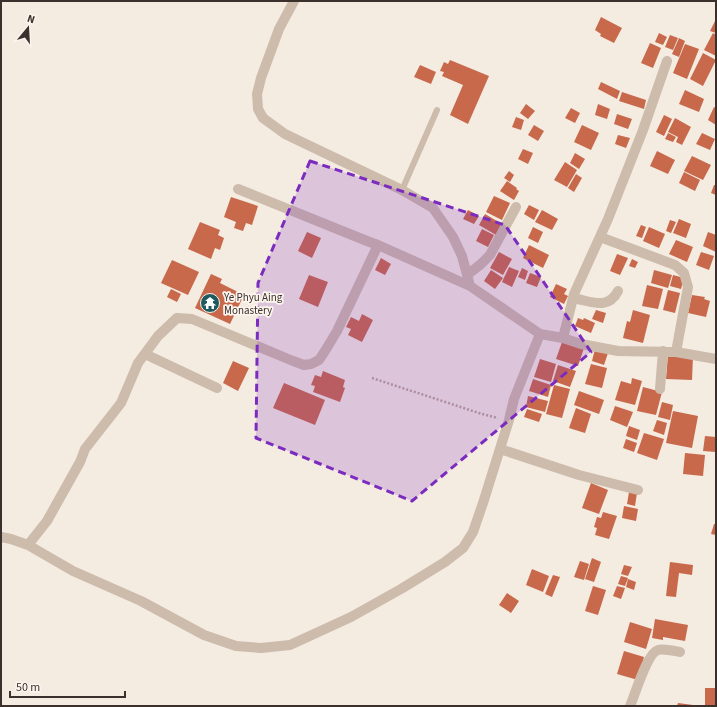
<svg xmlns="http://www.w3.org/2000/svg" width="717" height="707" font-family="'Source Sans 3',sans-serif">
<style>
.building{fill:#c8694b}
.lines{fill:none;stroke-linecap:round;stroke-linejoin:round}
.path{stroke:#b9a596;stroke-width:2.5;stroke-dasharray:2 2;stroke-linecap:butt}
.lane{stroke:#cdbbac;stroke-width:6}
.street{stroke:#cdbbac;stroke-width:10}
.marked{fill:#7b2cbf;fill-opacity:0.2;stroke:#7b2cbf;stroke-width:3;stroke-dasharray:8 5;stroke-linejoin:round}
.labels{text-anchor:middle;stroke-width:3.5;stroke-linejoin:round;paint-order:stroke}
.poi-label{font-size:11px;fill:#3b302b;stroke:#fbf5ee;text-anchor:start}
</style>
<rect width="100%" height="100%" fill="#f4ebe1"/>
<path class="building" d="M601 17 622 28 614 43 600 36 601 34 595 30Z
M716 19V33L710 31Z
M659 33 667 37 663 45 655 42Z
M713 33 716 35V56L704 50Z
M670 35 678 38 673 50 665 47Z
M679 38 685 41 679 57 672 54Z
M650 43 661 48 653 68 641 63Z
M685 44 699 49 687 79 673 73Z
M703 53 716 60 703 86 690 79Z
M450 60 489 76 468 124 450 115 463 85 442 76 444 72 440 71 444 62 448 64Z
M420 65 436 72 431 84 414 77Z
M601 82 620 91 617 99 598 89Z
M685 90 704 99 699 112 679 104Z
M622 92 646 100 644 109 619 101Z
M526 104 535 111 528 119 520 113Z
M598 104 610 109 607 119 595 115Z
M714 107 716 108V125L708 120Z
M571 108 580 113 575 123 565 118Z
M617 114 632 119 628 129 614 124Z
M664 115 672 119 664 136 656 132Z
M516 117 524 120 521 130 512 127Z
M675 118 691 127 682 145 676 142 678 137 668 132Z
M534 125 544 131 538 141 528 135Z
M582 125 599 133 591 150 574 142Z
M668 133 676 137 673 142 665 139Z
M702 133 715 139 710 150 696 144Z
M618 135 630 138 626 148 615 144Z
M523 149 533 153 528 164 518 159Z
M657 151 675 160 668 174 650 166Z
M575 153 585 159 579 169 570 163Z
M692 156 711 165 703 180 684 171Z
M565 162 577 170 567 187 554 180Z
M509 171 514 175 510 182 504 178Z
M684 172 700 180 695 191 679 183Z
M576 174 582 178 574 192 568 188Z
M507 181 517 188 516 189 519 191 514 200 500 191Z
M714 185H716V195L711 193Z
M494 196 510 203 502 220 486 212Z
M231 197 258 206 252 225 246 223 243 231 234 228 236 222 224 217Z
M529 205 539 210 534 220 524 214Z
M468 210 479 216 474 224 463 219Z
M542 210 558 219 552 230 535 222Z
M485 214 502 224 496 235 479 225Z
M679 219 691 224 686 238 673 233Z
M670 220 676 222 671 233 666 231Z
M200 222 220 230 218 235 224 238 220 250 215 248 211 259 188 249Z
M641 225 646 227 642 238 636 236Z
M533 227 543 232 538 243 528 238Z
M649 227 665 234 659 248 643 241Z
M482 229 494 235 488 247 476 241Z
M307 232 321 238 312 258 298 251Z
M708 232 716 235V252L703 246Z
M676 240 693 247 687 262 669 254Z
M529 245 549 255 543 268 523 258Z
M499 252 512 259 503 275 490 268Z
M701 252 714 256 709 270 696 265Z
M617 254 628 258 620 275 610 271Z
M381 258 391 264 385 275 375 270Z
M632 259 638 262 635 268 629 266Z
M172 260 199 272 188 295 161 283Z
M509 267 519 271 512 287 502 282Z
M522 268 528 271 525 280 518 277Z
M491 270 503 278 495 289 484 281Z
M654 270 672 275 668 288 651 283Z
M530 273 541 277 537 287 526 283Z
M211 274 222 279 220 283 244 295 230 324 195 308Z
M309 275 328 282 318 307 299 299Z
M673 275 684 278 681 289 670 286Z
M556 284 567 289 564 294 568 296 564 304 550 297Z
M647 285 663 289 658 309 642 306Z
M171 289 181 294 177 302 167 297Z
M668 290 680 293 675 313 663 310Z
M692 295 705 297 704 299 710 301 706 317 688 313Z
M596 310 606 313 603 323 592 319Z
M633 310 650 315 643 343 623 338 627 321 630 322Z
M362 314 373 320 362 342 348 335 351 329 346 327 351 317 359 321Z
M578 318 583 320 584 318 595 323 591 333 575 326Z
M562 342 584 348 578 366 556 359Z
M595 349 608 353 604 365 592 361Z
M668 355 693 356 692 380 666 379Z
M540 359 556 364 551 382 534 377Z
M233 361 249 368 238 391 223 383Z
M591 364 607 368 602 388 585 384Z
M558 365 576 371 570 387 553 381Z
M323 371 345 380 343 387 345 388 340 402 313 392 315 386 311 385 315 375 321 377Z
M632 378 642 381 635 405 615 400 621 381 631 384Z
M533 379 551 385 548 397 529 391Z
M284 383 325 400 315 425 273 408Z
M554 385 570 389 562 418 546 414Z
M643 387 662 392 656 415 637 411Z
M579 391 604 400 599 414 574 405Z
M528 396 548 401 545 412 526 407Z
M662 402 673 405 670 420 658 417Z
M615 406 633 412 627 427 610 420Z
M576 408 591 414 585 433 569 428Z
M527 409 542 414 539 422 524 417Z
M673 411 698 416 692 448 666 443Z
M657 420 667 423 664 435 653 431Z
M629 426 640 430 637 440 626 436Z
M644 433 664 439 657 460 637 453Z
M705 436 716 437V452L703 451Z
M626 439 637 443 634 452 623 448Z
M685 453 705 455 703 476 683 474Z
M591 483 608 490 599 514 582 508Z
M629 492 637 493 635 506 627 504Z
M624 506 638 509 636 521 622 518Z
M603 512 617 516 609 539 595 535 597 528 594 527 597 517 601 518Z
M714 524H716V535L711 534Z
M592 558 601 562 594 582 585 579Z
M580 561 589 564 584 580 574 577Z
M670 562 693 565 692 575 679 573 676 597 666 596Z
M624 565 632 567 628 576 621 574Z
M532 569 549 576 543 592 526 585Z
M553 575 560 577 552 597 545 594Z
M621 576 628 578 625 586 618 584Z
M628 579 636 582 634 590 626 587Z
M593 586 606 590 598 615 585 611Z
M617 586 625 588 621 599 613 596Z
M507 593 519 601 511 613 499 605Z
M655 619 688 625 685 641 663 637V640L652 638Z
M630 622 652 629 646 649 624 642Z
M624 651 644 657 638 680 617 674Z
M705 688H716V706H705Z
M678 703 693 705V706H677Z"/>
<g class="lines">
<path class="path" d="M372 378 482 414 498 418"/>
<path class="lane" d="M402 190 437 110"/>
<path class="street" d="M294 1 279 29 261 78 257 94 258 109 263 118 285 134 402 190 433 208 453 237 462 256 470 286
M600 237 675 265 684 273 688 287 676 352
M467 275 481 264 490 255 516 207
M573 298C590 301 608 311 618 291
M540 334 563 338 581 344 618 351 676 352 716 359
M563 338 574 294 608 219 643 130 667 61
M145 354 217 388
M660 389 663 351
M500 449 579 475 638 490
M1 537 11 539 28 545 73 571 141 601 204 635 236 646 261 648 290 645 351 617 401 589 445 562 463 548 473 532 483 503 509 420 514 399 540 334 470 286 378 245 367 241 238 189
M28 545 47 521 80 462 85 449 121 403 138 363 158 336 177 318 192 319 293 361 304 365 311 364 319 360 325 351 337 331 378 245
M630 706C635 695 647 653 658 650 664 648 674 651 680 652"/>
</g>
<path class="marked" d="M310 161 505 225 591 352 412 501 256 438 258 283Z"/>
<defs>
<symbol id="temple-disc" viewBox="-11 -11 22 22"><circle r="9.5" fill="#1f5a5e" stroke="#fbf5ee"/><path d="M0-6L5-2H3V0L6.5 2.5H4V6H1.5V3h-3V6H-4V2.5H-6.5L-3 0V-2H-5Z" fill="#fff"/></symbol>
</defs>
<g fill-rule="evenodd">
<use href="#temple-disc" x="199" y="292" width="22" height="22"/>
</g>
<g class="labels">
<g class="poi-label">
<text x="224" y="301">Ye Phyu Aing<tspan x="224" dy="13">Monastery</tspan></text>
</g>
</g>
<rect width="717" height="707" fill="none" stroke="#3b302b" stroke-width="4"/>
<g transform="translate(28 28) rotate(18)" stroke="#fbf5ee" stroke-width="3" paint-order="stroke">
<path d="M0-3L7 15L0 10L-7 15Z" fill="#3b302b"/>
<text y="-6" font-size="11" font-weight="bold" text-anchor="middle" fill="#3b302b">N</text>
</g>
<path d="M10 691v6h115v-6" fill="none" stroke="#3b302b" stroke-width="2"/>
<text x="16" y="691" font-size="12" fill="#3b302b" stroke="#fbf5ee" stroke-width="3" paint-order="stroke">50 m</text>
</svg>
